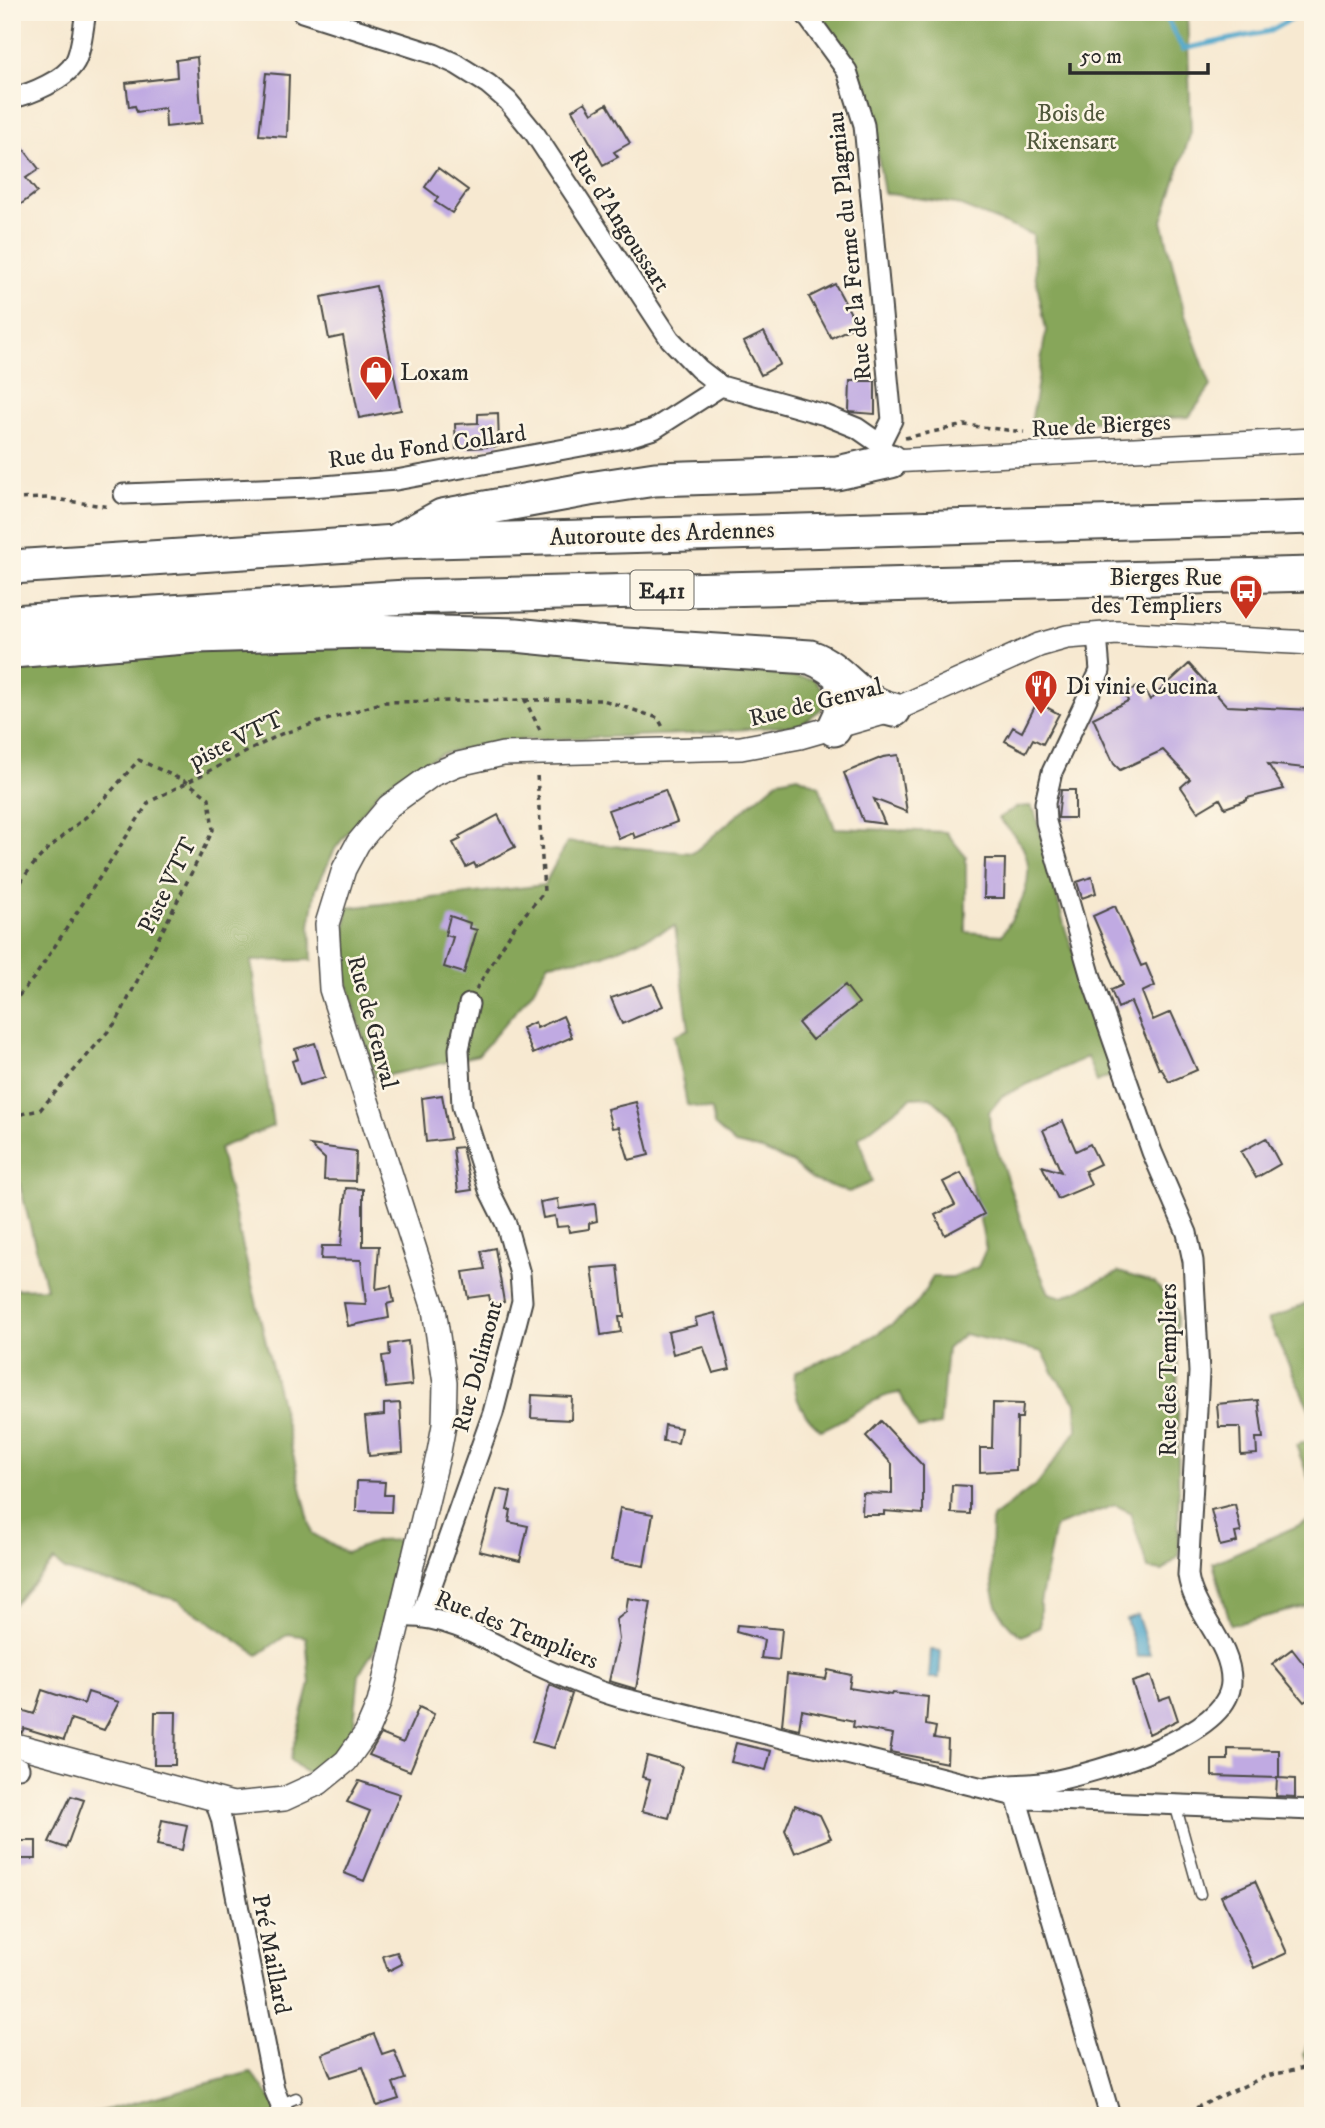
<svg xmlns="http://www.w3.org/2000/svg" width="1325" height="2128" font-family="'IM FELL DW Pica',serif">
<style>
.forest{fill:#87a65a;stroke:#596842;stroke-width:2}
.water{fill:#4ca5ca;stroke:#3c687a;stroke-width:2}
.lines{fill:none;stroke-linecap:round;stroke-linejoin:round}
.stream{stroke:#4ca5ca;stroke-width:5}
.building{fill:#c0aae2}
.service-casing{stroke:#4a4844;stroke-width:13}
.minor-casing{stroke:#4a4844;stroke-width:23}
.tertiary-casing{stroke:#4a4844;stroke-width:26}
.motorway-casing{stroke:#4a4844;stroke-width:37}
.path{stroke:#4a4844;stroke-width:3.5;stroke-dasharray:5 5;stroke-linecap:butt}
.service{stroke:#fff;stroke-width:10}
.minor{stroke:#fff;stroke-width:19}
.tertiary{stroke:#fff;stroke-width:23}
.motorway{stroke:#fff;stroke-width:33}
.labels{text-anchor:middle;stroke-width:5;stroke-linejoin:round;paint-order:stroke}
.shield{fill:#fcf5e5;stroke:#6a6863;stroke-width:2}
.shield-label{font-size:23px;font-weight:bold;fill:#2b2b2b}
.park-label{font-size:24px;fill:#51583c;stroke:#fcf5e5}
.street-label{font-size:24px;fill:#2b2b2b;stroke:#fcf5e5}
.poi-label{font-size:24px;fill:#2b2b2b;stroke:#fcf5e5;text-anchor:start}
</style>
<rect width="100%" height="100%" fill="#fcf5e5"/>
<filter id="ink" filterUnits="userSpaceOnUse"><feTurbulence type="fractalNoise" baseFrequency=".0143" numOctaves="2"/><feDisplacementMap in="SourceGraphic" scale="14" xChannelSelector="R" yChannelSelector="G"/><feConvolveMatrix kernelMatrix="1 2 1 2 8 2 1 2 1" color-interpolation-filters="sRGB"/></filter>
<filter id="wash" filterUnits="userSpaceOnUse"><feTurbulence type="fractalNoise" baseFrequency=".00686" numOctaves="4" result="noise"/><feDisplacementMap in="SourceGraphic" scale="28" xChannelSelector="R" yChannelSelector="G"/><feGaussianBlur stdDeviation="1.57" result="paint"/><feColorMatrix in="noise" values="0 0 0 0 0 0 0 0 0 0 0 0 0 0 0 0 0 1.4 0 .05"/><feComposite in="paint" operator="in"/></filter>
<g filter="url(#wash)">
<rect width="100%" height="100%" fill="#f7e9d1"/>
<path class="forest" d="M817 12H1187L1191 132 1162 221 1185 315 1211 386 1189 417 1031 424 1046 330 1035 274 1033 235 956 204 884 193 870 106 857 72Z
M273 641 506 642 814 679 828 697 820 710 800 725 686 734 499 741 441 754 405 772 380 790 335 849 316 889 310 926 312 960 251 961 273 1126 219 1148 312 1533 346 1553 377 1541 401 1540 379 1642 359 1674 353 1734 329 1767 306 1773 290 1760 310 1684 306 1637 288 1634 258 1655 178 1600 66 1571 54 1561 12 1607V1289L46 1288 17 1174 12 1175V667Z
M798 776 819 786 835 828 946 832 966 857V932L1002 935C1018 909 1038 880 1023 848 1018 838 1006 827 999 818L1017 807 1030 806 1035 812 1065 928 1116 1073 1097 1082 1087 1057 1002 1096 989 1112 990 1128 1033 1257 1049 1293 1063 1297 1119 1272 1155 1283 1177 1310 1179 1556 1163 1571 1148 1569 1130 1512 1115 1505 1055 1527 1040 1603V1627L1022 1636C982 1611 992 1559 992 1518L1038 1483 1077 1430 1076 1403 1055 1376 1043 1352 964 1334 947 1349 940 1425 918 1429 900 1393C873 1395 848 1420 821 1430 802 1415 792 1396 795 1372 836 1355 883 1337 915 1305 922 1298 927 1286 933 1277H953L978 1267 986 1249 975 1196 955 1126 950 1115 930 1097 911 1098 859 1138 872 1182 849 1192 813 1180 793 1163 762 1150 735 1144 714 1125 712 1110 687 1105 674 1035 689 1029 675 926 601 956 549 963 532 992 478 1055 375 1078 344 970 347 908 544 885 567 842 693 853 779 780Z
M1313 1301V1417L1268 1320Z
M1313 1439V1490L1296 1445Z
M1313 1519V1605L1231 1625 1213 1563Z
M1313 2026V2073L1304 2054Z
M251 2072 284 2116H83Z"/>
<path class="water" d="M1137 1615 1150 1654 1138 1657 1126 1619Z
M931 1650 941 1651 939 1678H929Z"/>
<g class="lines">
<path class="stream" d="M1163 12 1183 49 1270 31 1303 12"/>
</g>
<g id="blocks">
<path class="building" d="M197 57 202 123 166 127 165 108 137 112 135 106 129 107 126 83 177 77 176 60Z
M266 73 289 75 287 137 259 135Z
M585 102 592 113 607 104 630 143 614 152 618 157 603 165 572 110Z
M12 134 39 169 26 178 37 192 12 211Z
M438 168 468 190 452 213 435 202 438 197 425 187Z
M835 284 857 325 831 338 809 297Z
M376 286 401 410 359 418 343 336 329 339 321 297Z
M764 332 780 364 761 375 744 342Z
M850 381H875V414L849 412Z
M498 413 499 446 456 449 455 424 478 423V414Z
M1189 664 1227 706 1313 710V769L1268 764 1284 789 1247 798V800L1225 808 1220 799 1198 812 1181 787 1190 779 1163 750 1120 770 1114 764 1093 718 1128 701 1125 693 1142 685 1150 700Z
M1037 702 1059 714 1043 744 1033 739 1026 752 1005 741 1013 727 1022 732Z
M898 755 907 812 874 799 885 824 863 821 844 773 883 757Z
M665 790 677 822 635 838 633 833 619 839 608 810Z
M1061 790H1075V818H1058Z
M498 815 515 847 476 867 474 863 466 867 453 843 461 839 459 836Z
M985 859H1005L1004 898H984Z
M1092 877 1096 893 1082 898 1077 882Z
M1115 906 1141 966 1146 964 1155 986 1142 992 1153 1020 1171 1012 1197 1070 1169 1082 1161 1068 1159 1069 1131 1002 1118 1008 1111 990 1123 985 1093 916Z
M450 916 470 923 469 928 477 930 464 973 444 967 453 937 445 935Z
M653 984 663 1006 622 1024 611 998Z
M845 985 859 1003 812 1040 798 1023Z
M563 1016 572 1037 533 1054 522 1028 535 1022 537 1028Z
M315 1043 325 1077 300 1085 292 1061 298 1059 295 1049Z
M442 1095 450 1139 426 1142 422 1098Z
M636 1102 649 1155 629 1160 619 1127 612 1128 607 1109Z
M1063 1121 1076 1151 1090 1144 1100 1164 1085 1171 1091 1185 1058 1199 1042 1166 1061 1172 1043 1130Z
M1266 1138 1280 1164 1256 1178 1241 1152Z
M310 1145 356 1151 355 1181 324 1180 325 1159Z
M462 1147 472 1190 458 1192 453 1148Z
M961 1173 984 1214 945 1235 935 1215 955 1205 943 1182Z
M346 1188 363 1189V1246H379L376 1289 391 1286 394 1302 387 1304 389 1318 348 1326 344 1303 366 1304 361 1260 321 1259 322 1246H341Z
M558 1199 559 1209 595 1204 597 1221 589 1223V1229L569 1232 568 1226 557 1227 555 1216 543 1218 540 1202Z
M495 1248 504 1302 491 1305 489 1295 468 1298 463 1272 485 1269 481 1251Z
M618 1266 624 1317H619L621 1332 601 1335 592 1268Z
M715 1313 730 1369 713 1373 703 1346 673 1354 668 1332 697 1325 695 1318Z
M408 1341 412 1385 386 1388 382 1356 390 1355 389 1344Z
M532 1395 572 1397 571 1420 531 1418Z
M1258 1400 1263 1438H1256L1257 1454 1241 1455 1240 1427H1219L1217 1404Z
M400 1403 403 1453 369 1456 365 1417 384 1415V1404Z
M993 1403 1023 1404 1022 1418H1017L1016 1470 980 1472V1448H992Z
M881 1421 923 1466V1514L884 1511V1515H862L863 1493 892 1494V1464L866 1436Z
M665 1425 681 1428 678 1443 663 1441Z
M357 1481 385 1482 384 1495H392L391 1512 356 1511Z
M952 1485 970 1486V1514L951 1513Z
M497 1489 511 1492 507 1510H511L509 1522 528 1526 520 1561 479 1551Z
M1235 1504 1241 1532 1235 1533 1237 1542 1220 1546 1211 1510Z
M620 1508 653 1514 644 1566 611 1560Z
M628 1598 651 1602 636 1689 609 1681 619 1639 616 1620 626 1612Z
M737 1625 782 1629 779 1660 761 1658 764 1640 736 1632Z
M1292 1649 1313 1676V1696L1304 1702 1272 1664Z
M828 1670 851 1675 849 1688 891 1695 892 1693 928 1697 926 1725 936 1727 934 1738 948 1740 947 1763 890 1752 893 1734 853 1727 854 1721 802 1710 799 1729 782 1725 787 1674 826 1679Z
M1151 1676 1159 1700 1170 1696 1178 1720 1149 1734 1132 1682Z
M550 1685 572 1694 554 1748 532 1742Z
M42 1690 84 1704 88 1692 119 1702 104 1730 71 1719 64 1740 24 1728 22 1732 12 1730V1707L34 1714Z
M419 1707 434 1714 410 1771 369 1755 381 1734 403 1743Z
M155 1712H176L175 1765H154Z
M736 1743 771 1751 766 1770 731 1762Z
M1228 1749 1279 1750V1778L1295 1779V1797L1276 1796 1277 1778 1212 1776V1760H1228Z
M647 1756 682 1766 669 1818 642 1811 650 1779 642 1777Z
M359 1781 400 1794 364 1881 344 1873 370 1811 347 1802Z
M71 1796 84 1800 66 1848 49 1842Z
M795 1805 820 1815 831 1838 795 1853 785 1830Z
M162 1820 187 1825 182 1850 157 1845Z
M19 1841H36V1859H19Z
M1255 1881 1287 1953 1254 1968 1221 1896Z
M397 1952 402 1964 388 1971 383 1956Z
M374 2034 382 2054 394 2050 405 2079 393 2083 399 2099 377 2106 363 2067 331 2077 322 2054Z"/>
</g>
</g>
<g filter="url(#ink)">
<use href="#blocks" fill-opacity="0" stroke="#4a4844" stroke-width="2"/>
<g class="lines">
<defs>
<path id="service" d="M1175 1804 1200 1894
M279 2105 296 2098"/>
<path id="minor" d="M302 12 434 54 456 64 488 84 508 101 535 134 670 339 699 369 721 386 825 415 857 428 880 444 891 461
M804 12 847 71 864 125 892 420 880 444
M12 98C31 94 65 80 75 62 82 49 83 27 86 12
M124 494 312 487 396 480 625 438 654 429 721 386
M421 1615 493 1413 522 1301 520 1274 506 1224 489 1190 462 1106 459 1049 469 1004
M401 1617C448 1614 491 1643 532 1663 560 1676 588 1688 618 1697L1027 1799 1313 1810
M12 1766 19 1768
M985 1788C1007 1783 1031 1786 1053 1781 1096 1772 1230 1736 1231 1682 1232 1643 1193 1613 1188 1575L1199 1372 1193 1261 1187 1233 1152 1152 1090 974 1046 822 1045 803 1052 772 1100 671 1097 635
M1016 1797 1110 2116
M215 1801 221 1818 274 2089 285 2116"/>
<path id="tertiary" d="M891 461 1313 440
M12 1744 233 1804 284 1799 319 1783 346 1761 366 1733 379 1703 439 1452 444 1425 445 1383 434 1309 331 989 327 924 344 869 358 843 389 806 432 775 458 764 503 754 741 748 800 737 894 710 1039 645 1067 637 1117 633 1313 643"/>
<path id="motorway" d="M400 539 442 516 589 489 655 479 837 473 891 461
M12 567 396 542 1313 517
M12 622 406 597 1313 574
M12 651 197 636 365 631 516 635 595 643 810 657C843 668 857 703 894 710
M834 729 841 714 842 678"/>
</defs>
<use href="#service" class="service-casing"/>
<use href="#minor" class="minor-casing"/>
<use href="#tertiary" class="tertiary-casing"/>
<use href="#motorway" class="motorway-casing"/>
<path class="path" d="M905 438 964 425 1024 432
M12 499 47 498 111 507
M525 700H603L658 718 664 729
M12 901C27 862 56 842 87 816 106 799 122 778 139 760L187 782 209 798 213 830 117 1021 40 1110 12 1116
M476 989 515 926 544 892 537 774
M12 1004 36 975 149 802 281 734 384 702 525 700 541 732
M1178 2116 1266 2076 1313 2066"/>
<use href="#service" class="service"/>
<use href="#minor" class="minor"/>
<use href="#tertiary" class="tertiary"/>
<use href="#motorway" class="motorway"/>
</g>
</g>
<defs>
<symbol id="shop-pin" viewBox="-11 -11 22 30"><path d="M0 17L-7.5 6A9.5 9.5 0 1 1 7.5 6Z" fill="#c8321e" stroke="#fcf5e5"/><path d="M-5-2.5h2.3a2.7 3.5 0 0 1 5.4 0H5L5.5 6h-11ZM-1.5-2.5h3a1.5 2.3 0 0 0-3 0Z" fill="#fff"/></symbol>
<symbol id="bus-pin" viewBox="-11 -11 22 30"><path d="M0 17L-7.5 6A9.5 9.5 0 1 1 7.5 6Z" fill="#c8321e" stroke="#fcf5e5"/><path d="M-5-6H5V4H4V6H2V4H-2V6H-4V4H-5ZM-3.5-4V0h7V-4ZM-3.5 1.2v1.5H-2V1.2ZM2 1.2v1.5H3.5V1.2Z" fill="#fff"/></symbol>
<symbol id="restaurant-pin" viewBox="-11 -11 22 30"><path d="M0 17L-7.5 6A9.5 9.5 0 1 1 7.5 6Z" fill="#c8321e" stroke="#fcf5e5"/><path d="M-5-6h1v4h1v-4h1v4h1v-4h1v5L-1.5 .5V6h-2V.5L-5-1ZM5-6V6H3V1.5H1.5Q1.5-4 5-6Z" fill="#fff"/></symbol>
</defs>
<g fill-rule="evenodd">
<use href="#shop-pin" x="357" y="353" width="38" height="52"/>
<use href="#bus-pin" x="1227" y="572" width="38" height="52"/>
<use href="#restaurant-pin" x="1022" y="667" width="38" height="52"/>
</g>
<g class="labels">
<rect class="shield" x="630.5" y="570.5" width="63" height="39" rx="5"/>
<g class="shield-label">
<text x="662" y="598">E411</text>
</g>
<g class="park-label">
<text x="1071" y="121">Bois de<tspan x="1071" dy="28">Rixensart</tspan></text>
</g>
<g class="street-label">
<text transform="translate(620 220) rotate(57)" y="8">Rue d'Angoussart</text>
<text transform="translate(849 246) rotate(-96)" y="8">Rue de la Ferme du Plagniau</text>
<text transform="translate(1101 425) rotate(-3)" y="8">Rue de Bierges</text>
<text transform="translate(427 446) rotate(-8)" y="8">Rue du Fond Collard</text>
<text transform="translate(662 533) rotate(-2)" y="8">Autoroute des Ardennes</text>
<text transform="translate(816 702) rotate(-14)" y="8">Rue de Genval</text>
<text transform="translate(236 739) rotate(-26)" y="8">piste VTT</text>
<text transform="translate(167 885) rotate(-64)" y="8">Piste VTT</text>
<text transform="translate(373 1022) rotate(75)" y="8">Rue de Genval</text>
<text transform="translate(477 1366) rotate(-75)" y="8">Rue Dolimont</text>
<text transform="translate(1168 1370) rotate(-90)" y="8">Rue des Templiers</text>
<text transform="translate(517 1629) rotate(22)" y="8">Rue des Templiers</text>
<text transform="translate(272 1954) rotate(79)" y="8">Pré Maillard</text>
</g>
<g class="poi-label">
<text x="400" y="380">Loxam</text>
<text x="1222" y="585" text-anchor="end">Bierges Rue<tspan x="1222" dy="28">des Templiers</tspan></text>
<text x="1066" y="694">Di vini e Cucina</text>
</g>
</g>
<rect width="1325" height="2128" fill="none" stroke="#fcf5e5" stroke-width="42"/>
<path d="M1070 63v10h138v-10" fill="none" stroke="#2b2b2b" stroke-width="3.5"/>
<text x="1080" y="63" font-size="21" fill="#2b2b2b" stroke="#fcf5e5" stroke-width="5" paint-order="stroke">50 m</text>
</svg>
